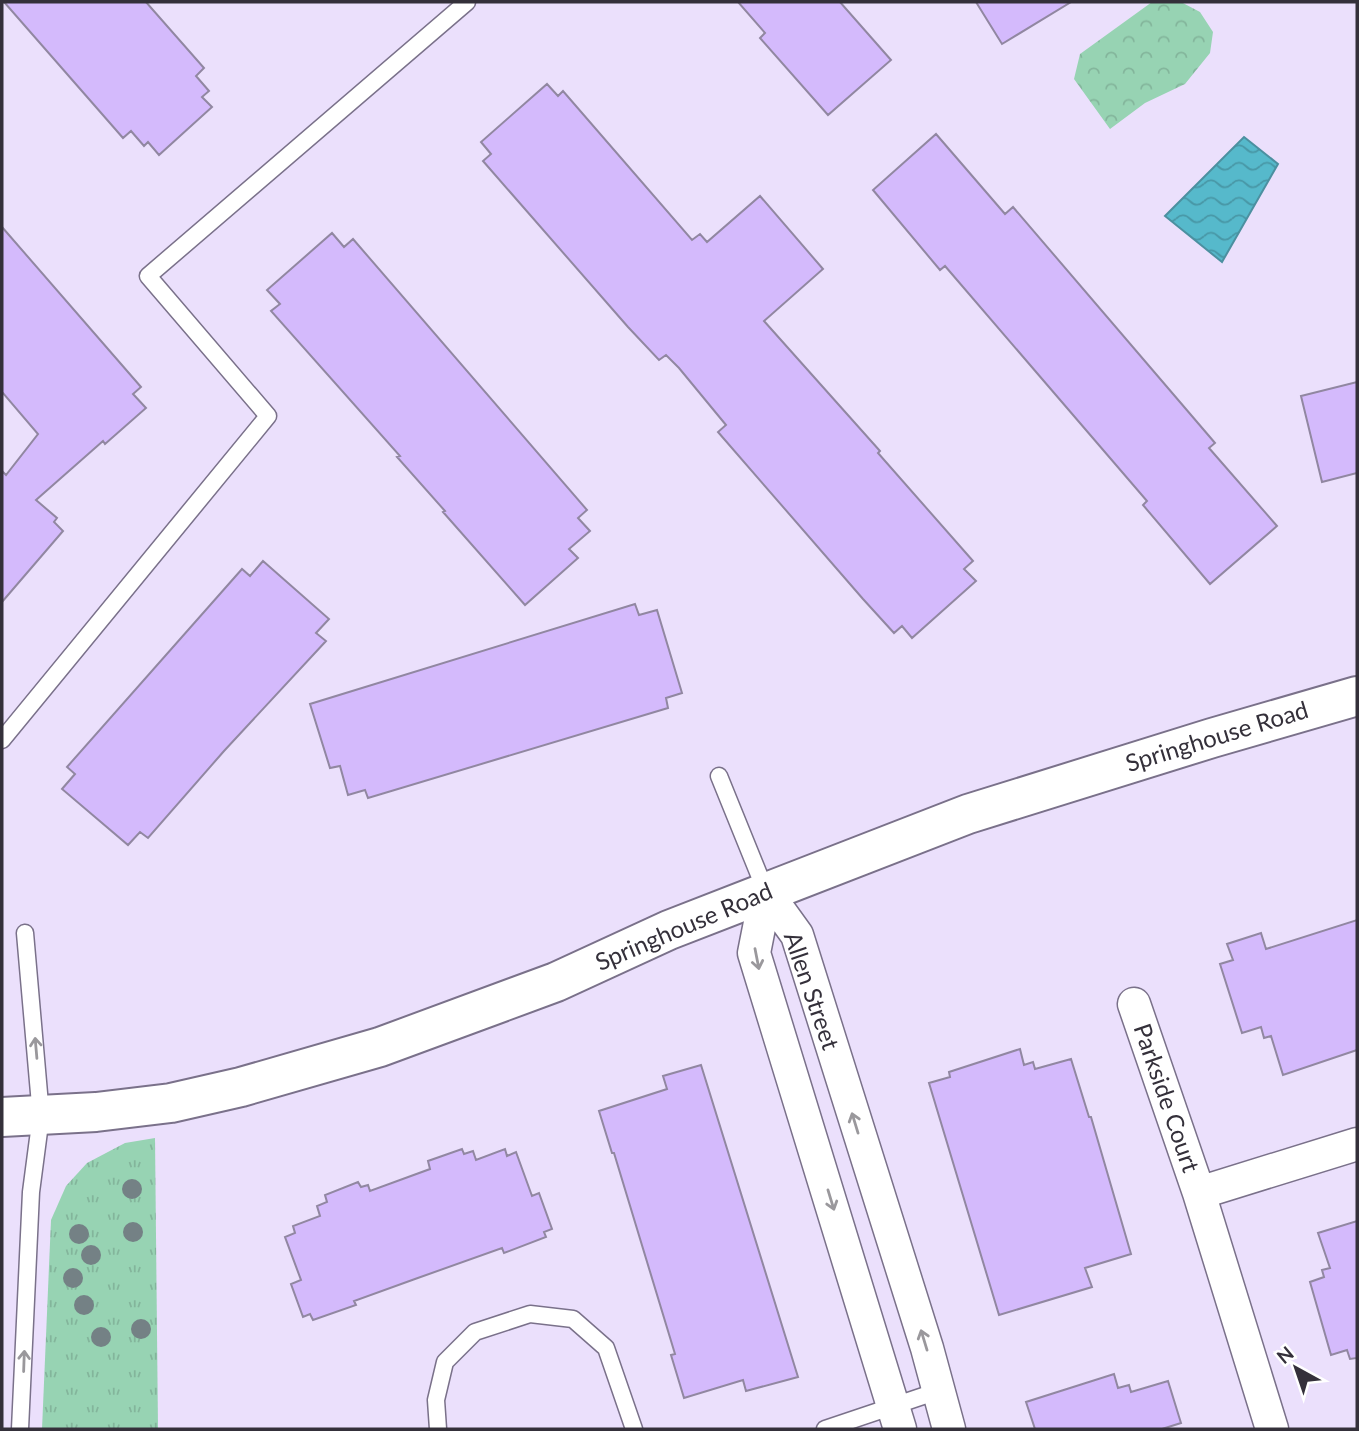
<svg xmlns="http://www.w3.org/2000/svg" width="1359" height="1431" font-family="Lato,sans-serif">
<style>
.grass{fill:url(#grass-tufts)}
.forest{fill:url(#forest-crowns)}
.water{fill:url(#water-waves);stroke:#4c90a0;stroke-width:2}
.building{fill:#d4bafc;stroke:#9187a1;stroke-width:2}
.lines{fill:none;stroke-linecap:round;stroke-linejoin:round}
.service-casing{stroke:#7a718a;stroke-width:19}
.minor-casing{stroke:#7a718a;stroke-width:35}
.tertiary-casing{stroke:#7a718a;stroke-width:42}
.service{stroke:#fff;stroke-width:16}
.minor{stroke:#fff;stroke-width:32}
.tertiary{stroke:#fff;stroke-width:38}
.tree{fill:#748185}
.oneway{stroke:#9a989c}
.labels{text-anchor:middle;stroke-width:6;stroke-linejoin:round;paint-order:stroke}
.street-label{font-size:24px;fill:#34303a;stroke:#fff}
</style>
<defs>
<pattern id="grass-tufts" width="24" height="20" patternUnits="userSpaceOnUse" patternTransform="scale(1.75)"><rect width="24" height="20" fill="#97d3b3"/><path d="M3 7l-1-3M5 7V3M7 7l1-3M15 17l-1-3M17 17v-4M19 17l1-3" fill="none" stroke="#83b59b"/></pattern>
<pattern id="forest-crowns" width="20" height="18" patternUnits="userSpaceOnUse" patternTransform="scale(1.75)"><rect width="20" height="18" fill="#97d3b3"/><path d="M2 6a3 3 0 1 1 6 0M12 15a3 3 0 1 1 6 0" fill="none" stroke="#83b59b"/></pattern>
<pattern id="water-waves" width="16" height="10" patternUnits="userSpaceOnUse" patternTransform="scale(1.75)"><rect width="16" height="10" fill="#56b9cb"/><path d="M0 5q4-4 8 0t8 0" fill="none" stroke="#4897a6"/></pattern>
</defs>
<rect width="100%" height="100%" fill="#ebe0fc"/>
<path class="grass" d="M155 1138 158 1429H42L51 1220 66 1186 87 1163 125 1143Z"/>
<path class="forest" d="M1152 2H1181L1200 12 1213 32 1210 53 1185 84 1145 103 1110 129 1074 79 1080 54Z"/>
<path class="water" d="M1244 137 1278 164 1222 262 1165 216Z"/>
<path class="building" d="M4 2H146L204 68 196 76 209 91 202 97 212 107 159 155 148 142 144 146 131 131 123 138Z
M738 2H840L891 60 828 115 760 38 765 33Z
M976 2H1071L1002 44Z
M547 84 558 96 563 91 692 240 700 234 707 242 760 196 823 269 764 321 880 451 878 453 973 561 964 569 976 581 912 638 902 626 894 633 863 599 718 432 726 425 679 368 666 355 659 360 628 327 483 161 491 154 481 142Z
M936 134 1005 214 1013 207 1215 443 1209 448 1277 526 1210 584 1143 505 1147 501 945 266 940 270 873 190Z
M2 227 141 387 133 394 146 408 105 444 103 441 36 500 57 518 54 522 63 531 2 602V471L6 475 38 434 2 392Z
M332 233 344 247 353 239 587 510 578 518 590 531 569 549 578 558 525 605 443 512 445 511 397 457 400 456 271 311 280 304 267 290Z
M1357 382V473L1322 482 1301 396Z
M263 561 329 619 316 633 326 641 224 751 148 838 140 832 128 845 62 789 75 774 67 767 242 569 250 576Z
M635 604 639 615 657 610 682 693 666 698 668 708 368 798 365 790 348 795 340 766 330 768 310 704Z
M1357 920V1050L1283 1075 1271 1036 1264 1038 1261 1027 1242 1033 1220 964 1233 960 1227 944 1261 933 1266 949Z
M1020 1049 1024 1065 1033 1062 1035 1069 1071 1059 1089 1117H1091L1131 1254 1085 1268 1092 1287 999 1315 929 1083 950 1077 949 1072Z
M701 1065 798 1377 746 1391 743 1380 684 1398 671 1355 675 1354 614 1153H612L599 1111 667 1089 663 1076Z
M462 1149 464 1154 473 1151 476 1160 505 1149 507 1156 516 1152 532 1196 539 1193 552 1229 544 1232 546 1237 504 1253 502 1248 415 1279 354 1301 356 1305 313 1320 310 1314 303 1317 291 1284 301 1280 285 1237 295 1233 293 1226 320 1216 317 1206 327 1202 325 1195 358 1182 361 1187 368 1185 370 1191 430 1169 428 1161Z
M1357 1221V1358L1350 1359 1347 1350 1331 1355 1310 1282 1324 1277 1322 1270 1330 1268 1318 1233Z
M1114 1374 1118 1388 1129 1385 1131 1392 1168 1381 1181 1423 1162 1429H1035L1026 1402Z"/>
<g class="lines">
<defs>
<path id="service" d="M2 740 268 416 148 276 467 2
M719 776 766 892
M20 1429 31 1192 41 1116 25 933
M438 1429 436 1400 445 1362 475 1332 530 1314 573 1319 606 1348 634 1429
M825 1429 938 1391"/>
<path id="minor" d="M766 892 797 935 927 1348 949 1429
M766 892 754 953 900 1429
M1134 1004 1199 1193 1272 1429
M1199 1193 1357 1144"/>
<path id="tertiary" d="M2 1117 96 1112 171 1103 241 1087 380 1047 556 982 669 930 968 814 1212 738 1357 696"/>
</defs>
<use href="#service" class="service-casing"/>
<use href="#minor" class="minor-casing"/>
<use href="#tertiary" class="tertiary-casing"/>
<use href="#service" class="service"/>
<use href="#minor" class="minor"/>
<use href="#tertiary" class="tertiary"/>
</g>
<g class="tree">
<circle cx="132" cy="1189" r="10"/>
<circle cx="133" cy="1232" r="10"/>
<circle cx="79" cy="1234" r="10"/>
<circle cx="91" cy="1255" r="10"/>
<circle cx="73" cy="1278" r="10"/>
<circle cx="84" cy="1305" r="10"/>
<circle cx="141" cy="1329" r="10"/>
<circle cx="101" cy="1337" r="10"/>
</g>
<defs><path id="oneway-shaft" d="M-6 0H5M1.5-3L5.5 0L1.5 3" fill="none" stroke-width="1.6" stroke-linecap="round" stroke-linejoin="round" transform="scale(1.75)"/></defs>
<g class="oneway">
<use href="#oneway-shaft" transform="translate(757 959) rotate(79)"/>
<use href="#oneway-shaft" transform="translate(36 1048) rotate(-95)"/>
<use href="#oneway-shaft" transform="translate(855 1123) rotate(-107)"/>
<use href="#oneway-shaft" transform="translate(831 1200) rotate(73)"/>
<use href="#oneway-shaft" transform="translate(924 1340) rotate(-107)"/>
<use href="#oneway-shaft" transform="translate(24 1361) rotate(-88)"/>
</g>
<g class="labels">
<g class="street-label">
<text transform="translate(1217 737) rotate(-17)" y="8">Springhouse Road</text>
<text transform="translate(684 927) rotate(-23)" y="8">Springhouse Road</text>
<text transform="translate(811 991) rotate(71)" y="8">Allen Street</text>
<text transform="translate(1166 1098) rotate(71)" y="8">Parkside Court</text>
</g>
</g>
<rect width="1359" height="1431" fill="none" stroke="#34303a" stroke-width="7"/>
<g transform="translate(1296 1368) rotate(320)" stroke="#ffffff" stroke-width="5" paint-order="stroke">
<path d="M0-5L12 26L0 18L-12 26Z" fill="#34303a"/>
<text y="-10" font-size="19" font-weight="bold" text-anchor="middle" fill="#34303a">N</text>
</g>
</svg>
